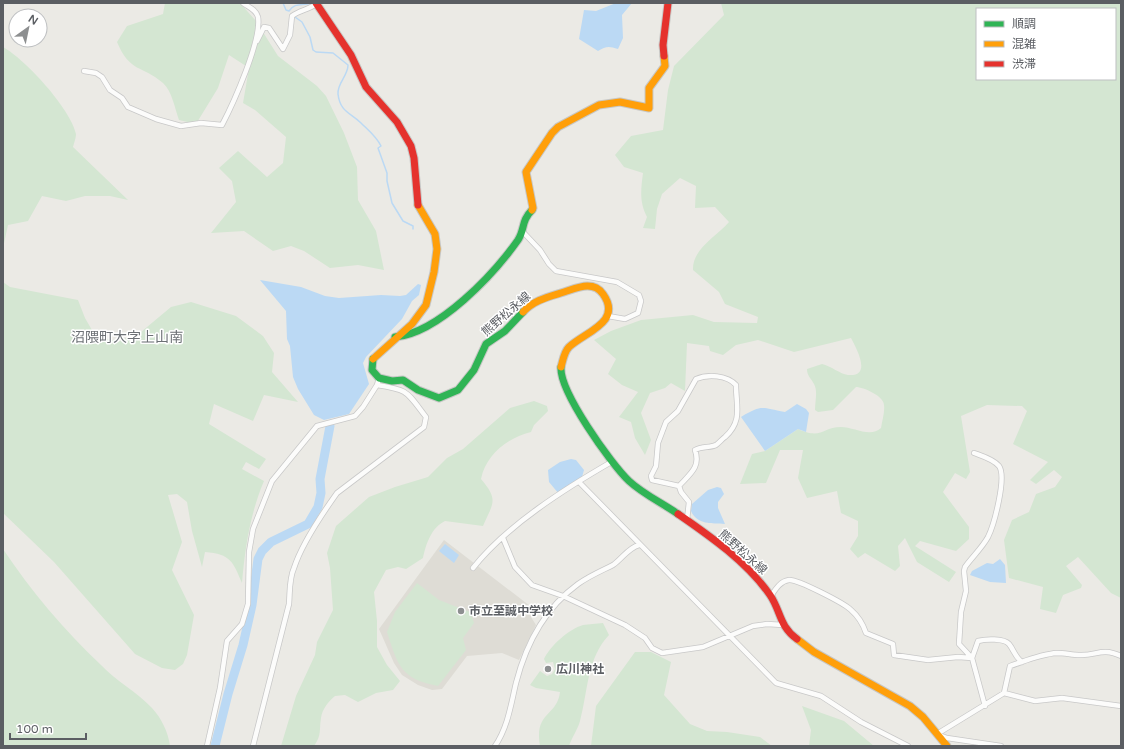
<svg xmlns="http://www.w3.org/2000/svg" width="1124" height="749" font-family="'Varela Round','Noto Sans JP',sans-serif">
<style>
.education{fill:#dedcd5}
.green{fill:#d4e6d2;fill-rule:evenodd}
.water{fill:#bbd9f4}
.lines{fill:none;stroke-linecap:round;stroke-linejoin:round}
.stream{stroke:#bbd9f4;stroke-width:1.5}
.river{stroke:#bbd9f4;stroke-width:9}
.street-casing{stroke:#c8c8c8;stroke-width:6}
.fast-casing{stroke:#c7c7c5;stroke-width:9}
.slow-casing{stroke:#c7c7c5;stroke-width:9}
.jam-casing{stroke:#c7c7c5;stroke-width:9}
.street{stroke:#fcfcfb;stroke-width:4.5}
.fast{stroke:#30b455;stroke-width:7}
.slow{stroke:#ff9f0a;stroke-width:7}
.jam{stroke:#e5322d;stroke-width:7}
.poi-dot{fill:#8d8f90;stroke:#fff;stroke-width:1.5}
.labels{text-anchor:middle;stroke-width:3;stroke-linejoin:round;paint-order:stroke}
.street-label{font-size:12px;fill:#5b5e63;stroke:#fff}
.poi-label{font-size:12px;font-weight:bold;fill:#5b5e63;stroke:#fff;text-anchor:start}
.quarter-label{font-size:14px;fill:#6c7075;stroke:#fff}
</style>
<rect width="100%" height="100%" fill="#ebeae5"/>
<path class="education" d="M444 540 530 606 531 617 536 625 519 660 502 653 467 656 442 689 432 690 418 685 402 675 394 663 379 629Z"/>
<path class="green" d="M165 3H240L256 21 278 56 317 86 326 96 344 133 357 167 358 200 376 231 384 270 358 265 330 268 304 251 291 246 273 251 244 231 211 233 236 202 232 181 219 168 238 151 267 177 283 163 286 137 255 110 243 103 249 68 229 55 218 88 196 124 179 120C175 109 172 91 163 83 142 65 130 73 117 42L127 26 163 14Z
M721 3H1121V598L1111 593 1078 557 1066 566 1082 585 1081 588 1063 595 1056 613 1040 609 1043 587 1009 578 1004 540 1012 520 1029 512 1036 494 1055 487 1062 477 1054 470 1036 484 1030 480 1048 462 1013 444 1027 411 1022 406 987 405 961 416 970 472 966 479 955 473 943 492 969 527V539L956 551 920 541 915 546 956 572 949 582 917 562 905 538 898 546 900 566 895 571 865 553 858 558 850 549 858 536V521L841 513 837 491 807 498 798 478 803 450H780L766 483 740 484 752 454 765 451 798 429C822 440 822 427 841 427 854 427 870 438 881 428 882 421 885 412 884 405 884 396 863 387 856 387L833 410 818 412 815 410C815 401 818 391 814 384 811 378 807 376 807 369L822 364C831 366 840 374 848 375 873 377 856 348 851 338L794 352 758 340 736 345 723 355 710 351 709 346 687 343 685 391 671 383 665 388 650 393 641 413 651 440 645 455 635 438 631 422 619 417 638 392 622 385 608 374 616 359 594 340 611 331 641 320 693 315 714 322 757 323 758 317 725 304 719 292 693 270C692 249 716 237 729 222L715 207 695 208 696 186 680 178 662 194 657 209 655 229 643 228 647 217C639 202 641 189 643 173L624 167 615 155 631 136 663 130 668 90 674 66 724 15ZM977 9H1115V79H977Z
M3 47C25 59 71 109 76 134 76 138 74 143 73 147L128 200 110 196H85L66 201 42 196 28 221 8 225 3 248Z
M3 282 10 287 78 300 85 318 96 337 119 341 141 332 171 307 191 302 236 316 263 336 274 353 272 372 298 402 264 395 253 421 214 404 209 424 266 459 259 469 246 462 242 469 264 481C250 514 245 548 242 583 233 562 231 554 205 552L202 567 192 531 187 502 177 494 168 495 182 542 172 570 194 615 187 655 183 664 175 670 162 668 135 654 54 562 3 513Z
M534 401 547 406 548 411 534 425 531 432C507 438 486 455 481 479 499 500 493 503 483 526L445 521C431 528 426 544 423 558L406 569 398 567 386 570 374 592 377 621V647L387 665 400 681 393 690 376 693 358 702 345 695 335 696C329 701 322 709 321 718 319 729 322 735 314 746H281L296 696 315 655 317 642 333 610 330 568 327 553 336 526 369 497 395 487 428 477 447 458 463 449 510 408Z
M3 549C31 591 64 630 101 665 116 681 137 692 152 708 162 719 168 732 170 746H3Z
M417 583 439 600 470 612 474 623 463 638 466 650 438 686C401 679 398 666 387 632L395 612Z
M603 623 609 635C587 658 588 691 580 721 578 729 572 737 569 746H540C534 711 557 717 560 692L536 688 530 685 540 671 547 676 552 674 555 669 553 662 546 663 544 659C550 646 569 629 583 625 589 624 596 624 603 623Z
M635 652H651L671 662 664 695 690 724 707 731 727 732 760 737 772 746H591L596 706Z
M802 706 844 721 874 746H809L811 730Z"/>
<path class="water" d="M616 3H632L622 15 623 38 618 49C609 46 606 46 598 51L579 39 584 10 596 11Z
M260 280 301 287 325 296 339 298 381 295 400 296 406 295 418 284 421 285 419 295 412 301 402 319 366 357 363 363 369 384 349 414 324 420 314 415 298 389 293 377 290 346 287 339 286 311Z
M797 404 806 409 809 413 806 432 798 429 765 451 741 417C763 404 761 408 785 412Z
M571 459 576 460 584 470 582 477 559 494 549 482 548 470 560 462Z
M717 487 721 488 724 494 718 502V508L725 524C712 523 697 525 691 511L692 504 708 490Z
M445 544 459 555 454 563 439 551Z
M1000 559 1005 565 1006 583 990 582 970 575 972 571 987 563 993 564Z"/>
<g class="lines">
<path class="stream" d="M283 3 286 10 289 11C295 2 302 6 311 3
M295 17 302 22 310 37 313 50 316 52 333 53 348 65C348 76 337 83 338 94 340 112 351 113 361 123 368 130 376 136 381 146L378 148 387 173V181L392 203 403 221 413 226V229"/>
<path class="river" d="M215 746 228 694 243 645 252 605 258 559 262 551 271 542 308 524 318 507 321 493 320 479 330 426"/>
<defs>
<path id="street" d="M257 41 264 27 269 28 283 49 290 35 292 16C300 10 308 10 316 4
M84 71 96 73 102 77 110 90 122 98 128 107 156 119 181 126 201 123 222 125C233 104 262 40 258 17 256 9 248 7 243 3
M523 232 540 250 549 264 556 271 617 282 639 295 641 301 638 313 625 319 608 316
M974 453C982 456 993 459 999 466 1007 477 994 525 988 537 982 548 972 557 965 567L964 571 966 591 961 612 959 644 972 658 985 706
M579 482 776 683 821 696 861 722 908 746
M679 486 652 480 651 476 656 466 658 443 666 422 678 411 696 379C708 374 727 375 736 385 736 406 743 421 725 437 722 439 719 443 716 445 710 448 702 446 695 450 701 467 690 474 679 486L681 492 689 502 687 520
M503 538 515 567 532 585 563 596 625 625 645 638 652 648 662 653 703 647 753 626 767 624 783 625
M473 568C507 525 566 488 613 461
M771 596C775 590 780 581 789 580 797 579 844 603 851 610 858 616 863 624 866 633L893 644 894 655 928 660 958 657 972 658
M972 658 978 641C985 639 1004 638 1009 644 1014 650 1015 657 1022 662
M1004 693 1010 666C1025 661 1041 654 1057 653 1065 653 1072 655 1079 655 1097 656 1101 647 1121 656
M937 734 1004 693 1035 701 1062 698 1121 706
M939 735 947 738 1001 746
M207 746 220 688 227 641 242 624 248 604 249 552 253 529 272 481 317 426 355 416 363 407 377 385 379 378
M253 746 289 604C290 592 289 579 294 568 302 543 322 514 337 493L424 427 426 417C406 391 409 390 377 385
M495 746C508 727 511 704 516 683 526 644 545 608 578 584 589 576 601 571 613 565 622 559 628 548 639 545"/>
<path id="fast" d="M395 337C439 333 494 274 518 240 525 229 521 221 532 210
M373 359 372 370 379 378 392 381 403 380 418 390 439 398 458 390 474 370 486 344 505 331 523 312
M561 367C559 391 611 464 629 481 643 494 662 503 678 514"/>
<path id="slow" d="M532 210 533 208 526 172 552 133 558 127 599 105 620 102 649 108V88L665 66 664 56
M523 312C534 300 548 297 564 292 577 288 593 280 603 294 623 322 585 332 569 347 564 352 563 360 561 367
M373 359 412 324 426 305 434 272 437 249 435 234 418 205
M797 639 814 652 910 706 923 717 947 746"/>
<path id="jam" d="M316 3 351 55 366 87 397 122 411 146 414 158 418 205
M664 56 663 45 668 3
M678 514C710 536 747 562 770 595 781 611 779 626 797 639"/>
</defs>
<use href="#street" class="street-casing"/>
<use href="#fast" class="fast-casing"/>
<use href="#slow" class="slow-casing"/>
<use href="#jam" class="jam-casing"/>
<use href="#street" class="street"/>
<use href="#fast" class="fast"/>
<use href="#slow" class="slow"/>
<use href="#jam" class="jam"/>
</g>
<g class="poi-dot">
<circle cx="461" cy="611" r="4"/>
<circle cx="548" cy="669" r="4"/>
</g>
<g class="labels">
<g class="street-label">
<text transform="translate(506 314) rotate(-41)" y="4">熊野松永線</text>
<text transform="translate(743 552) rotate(42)" y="4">熊野松永線</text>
</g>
<g class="poi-label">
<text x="469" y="615">市立至誠中学校</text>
<text x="556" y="673">広川神社</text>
</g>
<g class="quarter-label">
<text x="127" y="342">沼隈町大字上山南</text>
</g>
</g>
<rect width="1124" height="749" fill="none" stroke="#5b5e63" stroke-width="8"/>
<rect x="976" y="8" width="140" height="72" fill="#ffffff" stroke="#bdbfc1"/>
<rect x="984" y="21" width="20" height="6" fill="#30b455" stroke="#bdbfc1"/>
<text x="1012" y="28" font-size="12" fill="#5b5e63">順調</text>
<rect x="984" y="41" width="20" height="6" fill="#ff9f0a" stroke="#bdbfc1"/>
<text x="1012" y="48" font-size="12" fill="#5b5e63">混雑</text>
<rect x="984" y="61" width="20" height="6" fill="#e5322d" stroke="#bdbfc1"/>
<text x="1012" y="68" font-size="12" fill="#5b5e63">渋滞</text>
<g transform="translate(28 28) rotate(33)"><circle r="19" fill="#ffffff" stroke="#bdbfc1"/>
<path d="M0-3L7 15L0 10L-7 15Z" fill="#8d8f90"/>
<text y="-6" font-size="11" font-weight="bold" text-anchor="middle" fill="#5b5e63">N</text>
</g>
<path d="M10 733v6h76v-6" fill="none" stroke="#5b5e63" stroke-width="2"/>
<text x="16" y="733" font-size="12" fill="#5b5e63" stroke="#ffffff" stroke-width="3" paint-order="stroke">100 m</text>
</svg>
